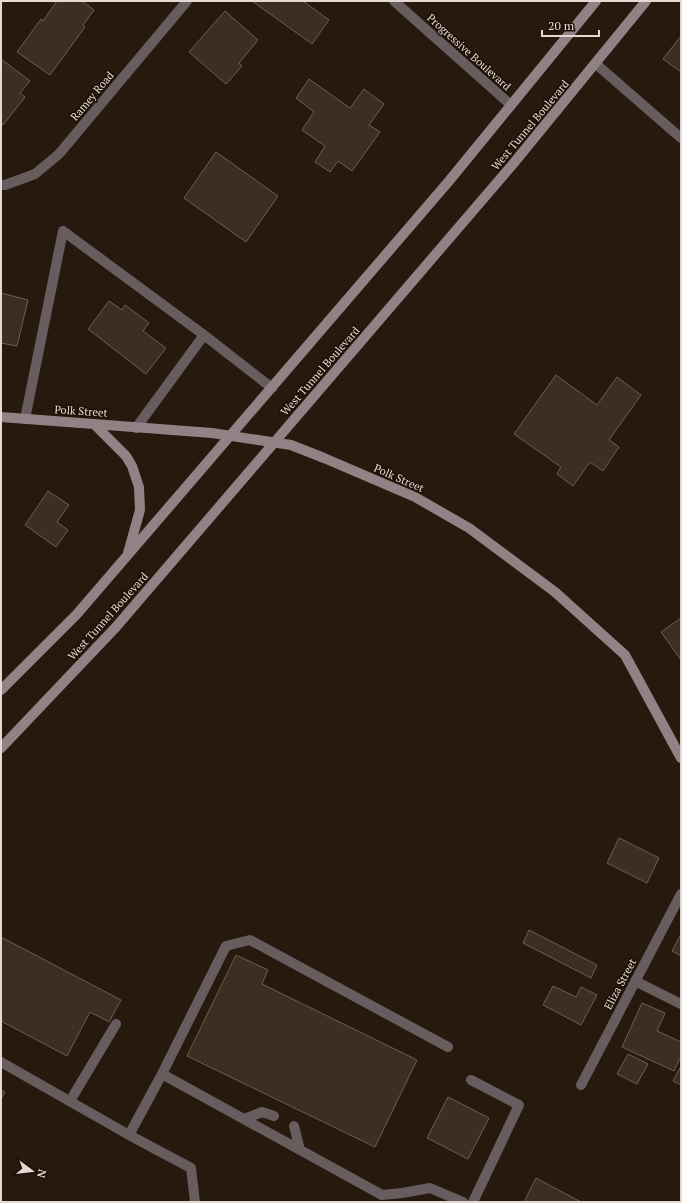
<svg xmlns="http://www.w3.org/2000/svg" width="682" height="1203" font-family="'PT Serif',serif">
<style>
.building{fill:#3d2e22;stroke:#6f5e51}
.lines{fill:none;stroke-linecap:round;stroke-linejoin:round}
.lane{stroke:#675d5f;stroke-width:10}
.street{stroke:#675d5f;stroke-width:10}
.secondary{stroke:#928285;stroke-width:10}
.labels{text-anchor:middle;stroke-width:3.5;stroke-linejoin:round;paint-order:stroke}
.street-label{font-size:11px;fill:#e4dad3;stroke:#1d1006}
</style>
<rect width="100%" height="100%" fill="#27190e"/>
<path class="building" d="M57 1H82L94 10 83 25 85 27 50 75 17 52 41 19 43 21Z
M252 1H303L329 20 312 44Z
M225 11 258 40 239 63 242 66 226 84 189 52Z
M681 36V72L663 59Z
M1 59 30 81 20 93 25 97 3 125 1 123Z
M309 79 350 108 364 89 384 104 369 125 380 132 352 171 338 161 330 172 315 162 325 146 302 130 314 112 296 98Z
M216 152 278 196 246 242 184 198Z
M1 293 28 300 17 346 1 343Z
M109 301 122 310 125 305 149 323 143 331 166 348 146 374 88 329Z
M556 375 597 405 617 377 641 395 609 440 619 447 603 471 590 462 573 486 557 474 561 467 514 434Z
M48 491 69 505 57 522 68 530 56 547 25 525Z
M681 618V660L661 632Z
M619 838 659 858 647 883 607 863Z
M529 930 597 965 591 978 523 943Z
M681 934V956L672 951Z
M1 937 121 1000 109 1022 90 1012 67 1056 1 1021Z
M236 955 268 970 262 984 417 1060 375 1147 187 1056Z
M553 986 576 997 581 987 597 995 581 1025 543 1005Z
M642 1003 665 1013 657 1031 681 1042V1056L674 1071 622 1047Z
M628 1054 648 1064 637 1084 617 1074Z
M681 1066V1085L673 1081Z
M1 1090 5 1092 1 1099Z
M448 1097 489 1118 468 1159 427 1138Z
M536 1178 581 1202H524Z"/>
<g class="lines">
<path class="lane" d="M25 419 63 231 204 335 272 388
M136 428 204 335
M1 1062 129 1135 162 1074 226 946 250 940 448 1047
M162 1074 382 1195 402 1193 430 1188 463 1202
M471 1080 519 1105 473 1202
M70 1101 116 1024
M244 1119 262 1112 274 1116
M294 1126 300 1150
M129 1135 191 1168 195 1202"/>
<path class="street" d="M394 1 511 105
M596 64 681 138
M1 185H5L35 174 59 154 187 1
M635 981 681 1004
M581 1085 681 894"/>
<path class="secondary" d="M1 417 212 433 291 445 324 458 415 497 469 528 555 592 625 655 681 758
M94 424 126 456 132 466 139 487 140 510 128 553
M1 690 77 614 449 181 596 1
M1 748 116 627 513 164 646 1"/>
</g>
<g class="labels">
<g class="street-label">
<text transform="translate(469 52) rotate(42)" y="4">Progressive Boulevard</text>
<text transform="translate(92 96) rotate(-50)" y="4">Ramey Road</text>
<text transform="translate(530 125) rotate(-50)" y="4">West Tunnel Boulevard</text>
<text transform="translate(320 371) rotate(-49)" y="4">West Tunnel Boulevard</text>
<text transform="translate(81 411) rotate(4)" y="4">Polk Street</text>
<text transform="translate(399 478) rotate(24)" y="4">Polk Street</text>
<text transform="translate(108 616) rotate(-48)" y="4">West Tunnel Boulevard</text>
<text transform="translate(620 984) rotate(-62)" y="4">Eliza Street</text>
</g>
</g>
<rect width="682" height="1203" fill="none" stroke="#e4dad3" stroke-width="4"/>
<g transform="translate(32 1171) rotate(105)" stroke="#1d1006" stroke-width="3" paint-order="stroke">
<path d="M0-3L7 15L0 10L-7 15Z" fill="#e4dad3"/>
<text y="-6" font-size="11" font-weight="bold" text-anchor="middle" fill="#e4dad3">N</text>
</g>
<path d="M542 30v6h57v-6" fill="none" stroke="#e4dad3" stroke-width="2"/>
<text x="548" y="30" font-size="12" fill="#e4dad3" stroke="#1d1006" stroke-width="3" paint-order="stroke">20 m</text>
</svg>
